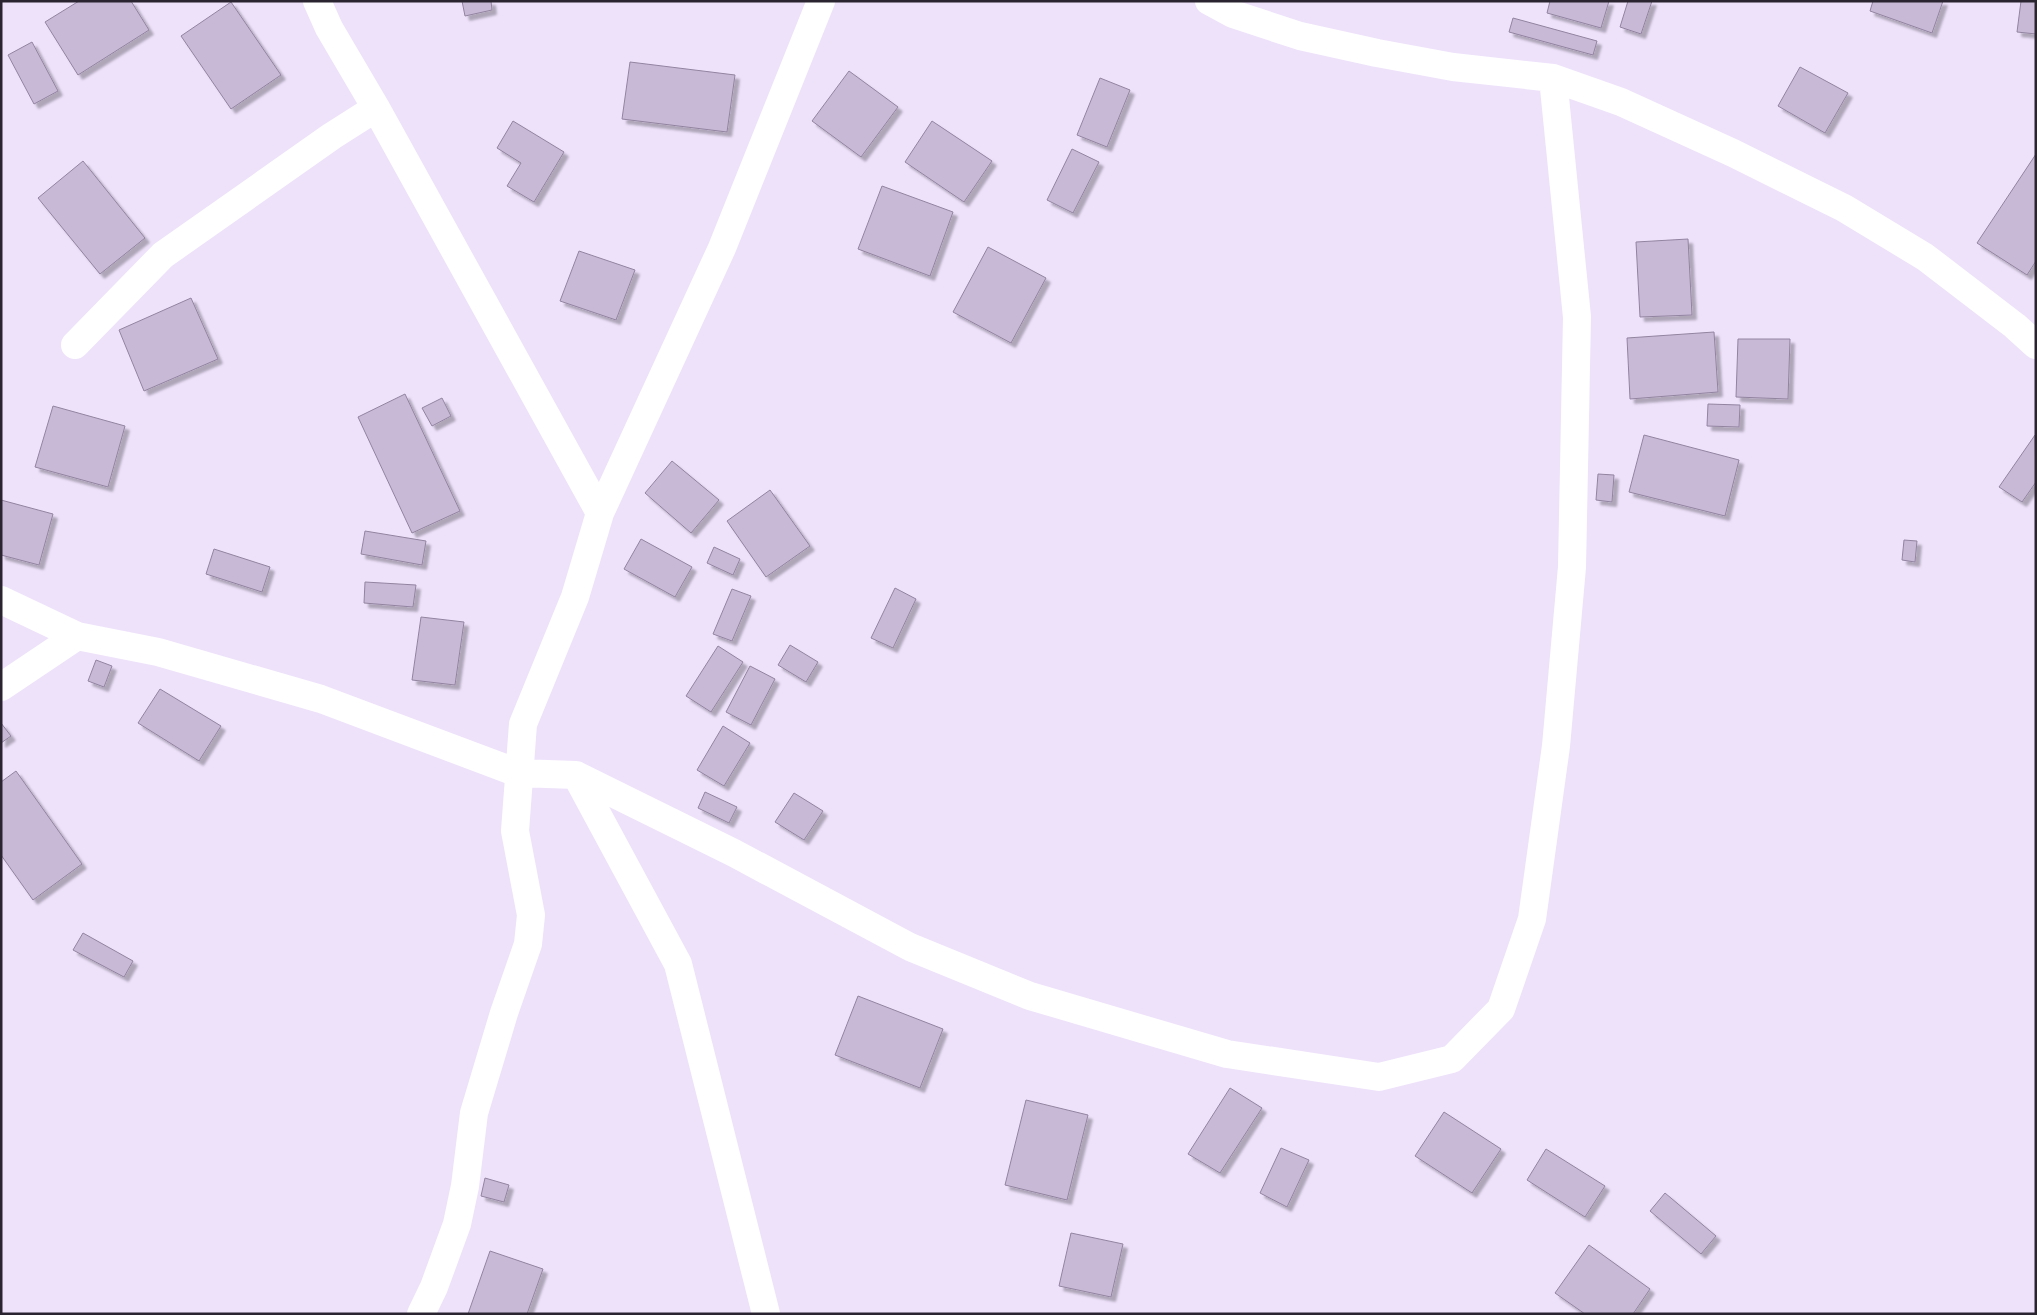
<svg xmlns="http://www.w3.org/2000/svg" width="2037" height="1315" font-family="Ubuntu,sans-serif">
<style>
.building{fill:#c8bad7;stroke:#9284a0;filter:url(#shadow)}
.lines{fill:none;stroke-linecap:round;stroke-linejoin:round}
.minor{stroke:#fff;stroke-width:28}
</style>
<defs>
<filter id="shadow"><feDropShadow dx="4.5" dy="4.5" stdDeviation="1" flood-color="#0004"/></filter>
</defs>
<rect width="100%" height="100%" fill="#eee2fb"/>
<path class="building" d="M79 1H131L149 30 78 75 45 22Z
M462 1H491L492 10 465 16Z
M1550 1H1609L1601 28 1547 13Z
M1628 1H1652L1641 34 1620 27Z
M1873 1H1943L1932 33 1870 11Z
M2021 1H2036V34L2017 32Z
M231 2 281 75 231 109 181 36Z
M1513 18 1597 41 1593 55 1509 32Z
M32 42 58 91 34 104 8 55Z
M630 62 735 75 727 132 622 119Z
M1800 67 1848 93 1825 133 1778 106Z
M849 71 898 107 861 157 812 121Z
M1100 78 1130 90 1107 147 1077 135Z
M513 121 564 152 534 202 507 186 521 163 497 148Z
M932 121 992 161 964 202 905 162Z
M1072 149 1099 162 1073 213 1047 200Z
M2036 154V261L2027 275 1977 243Z
M83 161 145 238 100 274 38 198Z
M882 186 953 212 930 276 858 249Z
M1688 239 1692 315 1640 317 1636 242Z
M988 247 1046 278 1011 343 953 312Z
M579 251 635 270 616 320 560 301Z
M191 298 218 359 144 391 119 330Z
M1714 332 1718 392 1630 399 1627 338Z
M1738 339H1790L1788 399 1736 397Z
M405 394 460 511 412 533 358 417Z
M442 398 451 416 432 426 422 408Z
M1708 404 1740 405 1739 427 1707 426Z
M53 406 125 426 108 487 35 467Z
M1644 435 1739 460 1725 516 1629 492Z
M2035 435 2036 482 2022 502 1999 487Z
M672 461 719 500 691 533 645 493Z
M1598 474 1614 475 1612 502 1596 500Z
M770 490 810 546 766 577 727 521Z
M1 500 53 514 39 565 1 555Z
M365 531 426 541 422 565 361 554Z
M641 539 692 567 675 597 624 569Z
M1904 540 1917 541 1915 562 1902 560Z
M714 547 740 559 733 575 707 563Z
M214 549 270 567 262 592 206 574Z
M365 582 416 585 413 607 364 603Z
M895 588 916 599 893 648 871 638Z
M732 589 751 596 732 641 713 634Z
M421 617 464 622 455 685 412 680Z
M790 645 818 662 806 682 778 665Z
M718 646 743 662 711 712 686 696Z
M96 660 112 666 104 687 88 681Z
M750 666 775 679 751 725 726 712Z
M160 689 221 726 199 761 138 723Z
M1 723 11 736 1 743Z
M723 726 750 743 724 786 697 770Z
M16 771 82 864 33 900 1 855V782Z
M705 792 737 807 729 823 698 808Z
M794 793 823 811 804 840 775 822Z
M83 933 133 961 124 977 73 950Z
M858 996 943 1029 920 1088 835 1055Z
M1230 1088 1262 1108 1220 1173 1188 1154Z
M1026 1100 1088 1115 1067 1200 1005 1185Z
M1444 1112 1501 1149 1472 1193 1415 1156Z
M1281 1148 1309 1160 1287 1207 1260 1193Z
M1546 1149 1605 1186 1585 1217 1527 1180Z
M485 1178 509 1185 504 1202 481 1196Z
M1665 1193 1716 1236 1701 1254 1650 1211Z
M1071 1233 1123 1244 1111 1297 1059 1286Z
M1589 1245 1650 1289 1633 1314H1585L1555 1293Z
M490 1251 543 1269 527 1314H468Z"/>
<g class="lines">
<path class="minor" d="M317 1 329 28 376 108 600 513
M1209 1 1233 14 1300 36 1377 53 1453 67 1553 78 1621 102 1733 153 1844 208 1925 257 2015 326 2036 345
M75 345 163 255 332 136 376 108
M1 600 77 636 1 687
M77 636 158 652 321 699 518 773 576 775 734 853 910 947 1030 996 1227 1054 1379 1077 1452 1059 1501 1009 1532 919 1556 746 1572 567 1577 317 1553 78
M576 775 678 964 766 1314
M421 1314 434 1287 457 1224 465 1186 474 1113 504 1013 528 944 531 915 515 831 523 724 575 597 600 513 722 248 821 1"/>
</g>
<rect width="2037" height="1315" fill="none" stroke="#2a2430" stroke-width="5"/>
</svg>
